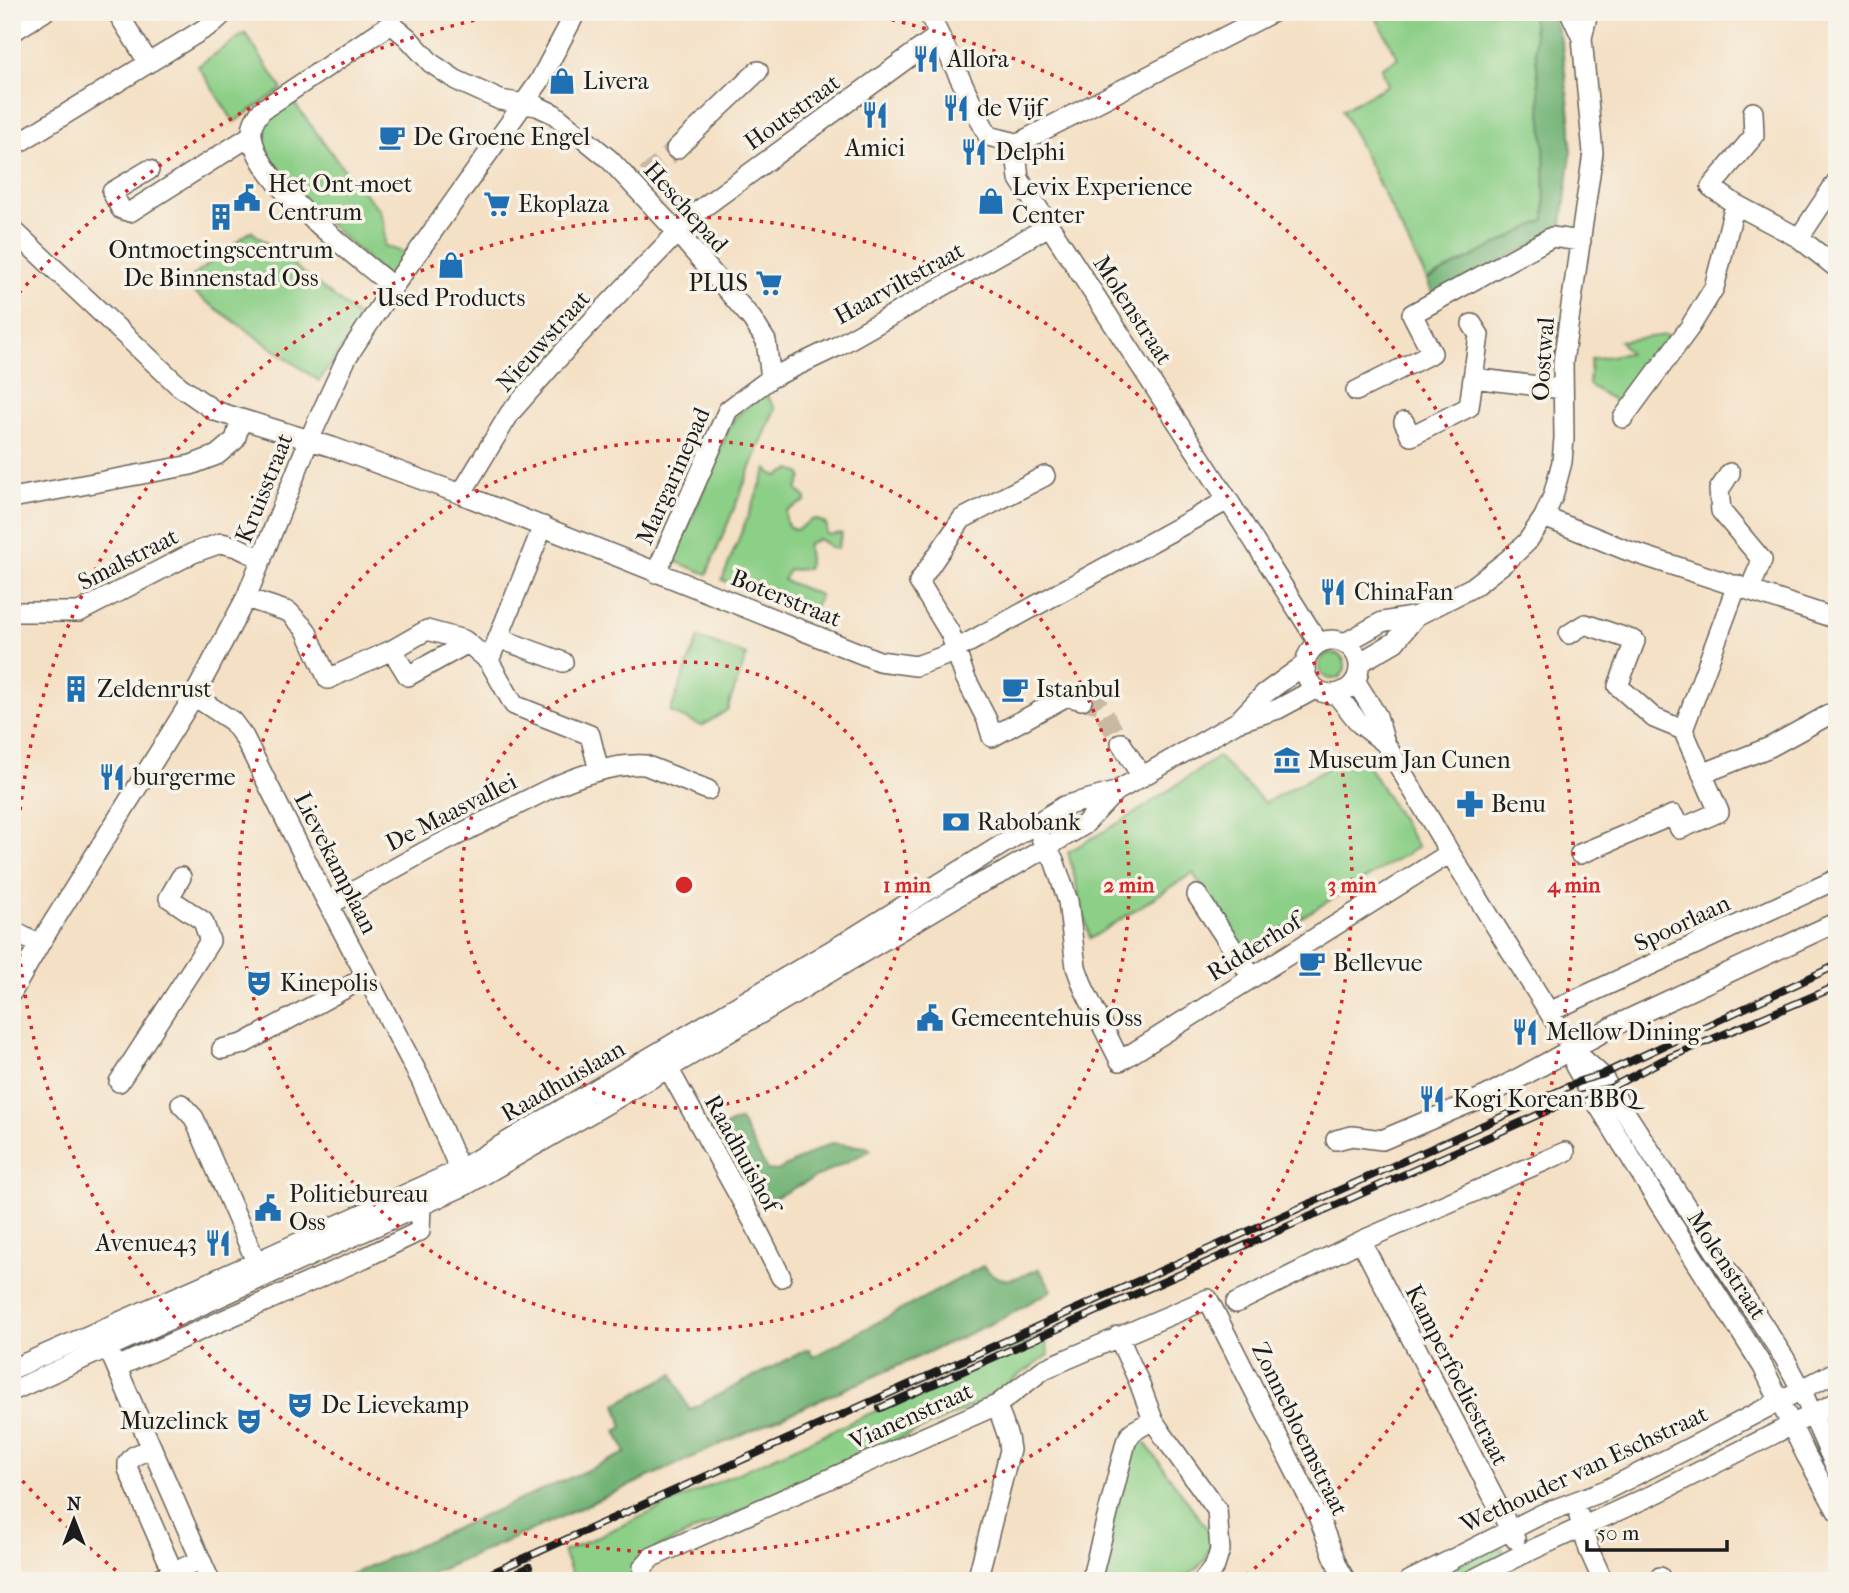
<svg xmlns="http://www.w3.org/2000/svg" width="1849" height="1593" font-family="'IM FELL French Canon',serif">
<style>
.green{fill:#8ccf87;stroke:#547652;stroke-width:2}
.forest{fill:#71b274;stroke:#466748;stroke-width:2}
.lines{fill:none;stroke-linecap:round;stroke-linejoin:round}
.minor-tunnel{stroke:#c9b9a3;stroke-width:19;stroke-dasharray:19 10;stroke-linecap:butt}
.minor-casing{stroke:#686157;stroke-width:22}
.minor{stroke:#fff;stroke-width:19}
.rail-casing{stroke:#1c1c1c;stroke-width:8}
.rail{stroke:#f7f3e8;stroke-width:5;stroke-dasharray:16;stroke-linecap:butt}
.ring{fill:none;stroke:#d62828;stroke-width:3.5;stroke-dasharray:3.5 7}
.labels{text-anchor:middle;stroke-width:7;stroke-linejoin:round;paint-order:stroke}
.poi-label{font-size:24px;fill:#1c1c1c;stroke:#f7f3e8;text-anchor:start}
.street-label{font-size:24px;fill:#1c1c1c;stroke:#f7f3e8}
.centre{fill:#d62828;stroke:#f7f3e8;stroke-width:3.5}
.ring-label{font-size:21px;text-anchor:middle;font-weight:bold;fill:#d62828;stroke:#f7f3e8;stroke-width:7;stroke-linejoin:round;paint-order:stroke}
</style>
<rect width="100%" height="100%" fill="#f7f3e8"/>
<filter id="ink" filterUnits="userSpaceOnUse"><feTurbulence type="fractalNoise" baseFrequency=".0143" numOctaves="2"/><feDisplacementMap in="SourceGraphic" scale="14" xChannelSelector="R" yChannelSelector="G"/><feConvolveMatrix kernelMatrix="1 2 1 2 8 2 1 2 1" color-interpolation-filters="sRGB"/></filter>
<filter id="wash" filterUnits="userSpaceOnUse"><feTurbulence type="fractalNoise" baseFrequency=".00686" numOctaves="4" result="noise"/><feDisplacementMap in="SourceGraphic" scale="28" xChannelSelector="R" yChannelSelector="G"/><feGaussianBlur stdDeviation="1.57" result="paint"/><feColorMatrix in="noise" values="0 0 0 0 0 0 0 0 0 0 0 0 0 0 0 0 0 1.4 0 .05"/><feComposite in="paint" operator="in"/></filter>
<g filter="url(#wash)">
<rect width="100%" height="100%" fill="#f4e0c5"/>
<path class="green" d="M1373 12H1532L1544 143 1545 220 1427 280 1342 110 1388 85 1381 68 1398 58Z
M245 33 282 89 234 122 198 66Z
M292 100 349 176 379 209 384 223 385 246 405 253 388 278 289 187 249 127Z
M251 231 349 309 361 321 319 381 204 300 183 284Z
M1666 335 1669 349 1625 407 1589 385 1591 359 1629 353 1620 341Z
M762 395 767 396 775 409 707 574 674 561 731 424 734 419 758 396Z
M767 469 772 474 778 476 792 469 801 474 802 477 797 490 806 498V501L786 511V522L790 528 796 530C803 527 807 521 815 519L825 523 827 527 826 533 830 535 840 533 842 534 837 549C828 548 826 542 818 539L808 544C806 553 812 561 807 569L789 570 783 580 820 595 811 616 722 580Z
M698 638 747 655 727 710 702 726 670 712Z
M1319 666a13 13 0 1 1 26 0a13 13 0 1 1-26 0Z
M1359 751 1418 847 1241 954 1193 873 1090 939 1068 852 1132 815 1218 757 1265 803Z
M1044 1335 1049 1355 977 1404 655 1549 641 1581H575L563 1552Z
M1141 1437 1211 1534 1212 1541 1205 1560 1195 1570 1177 1581H1098L1129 1444Z
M1494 1544 1503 1549V1557L1457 1581H1420Z"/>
<path class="forest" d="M1532 12H1551L1562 45 1571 126V154L1561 231 1433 295 1427 280 1545 220 1544 143Z
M740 1120 767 1170 777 1171 831 1143 866 1147 871 1150 760 1205 721 1128Z
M983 1266C1003 1288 1015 1278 1039 1269L1052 1290 1005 1317 927 1353 752 1430 521 1535 414 1581H336L626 1453 616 1431 623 1427 616 1404 673 1374 689 1410 806 1350 809 1349 813 1357Z"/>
</g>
<g filter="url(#ink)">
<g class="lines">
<path class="minor-tunnel" d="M646 176 676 149
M1082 700 1098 704 1121 743"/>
<defs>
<path id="minor" d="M117 12 148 62
M928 12 988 136 1021 144
M1570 12 1582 38
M12 32 44 12
M1753 112 1754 136 1711 187 1735 204 1799 238 1837 268
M1021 144 1017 161 1019 179 1228 500 1318 642
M1021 144 1028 138 1273 12
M12 147 212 24 225 12
M676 149 758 71
M149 170 112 192 121 209 130 212 252 135
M12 229 179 386 215 411 332 447 461 494 879 661 916 666 944 656 1228 500
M1799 238 1837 181
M393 287C357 256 256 183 252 135 251 124 256 118 262 110L391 24 407 37 431 63 456 80 500 100 537 106 554 114 609 159 677 232 752 319 766 341 771 378
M1473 378 1563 389
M1356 391 1432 353 1412 314 1552 237 1581 241
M1623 418 1690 327 1714 288 1735 204
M1404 422 1411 436 1469 407 1479 335 1472 324
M1730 473 1719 490 1721 511 1762 560 1750 589
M1045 476 962 519 919 582 950 633 965 677 987 720 992 737 1067 696 1082 700
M461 494 510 413 575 339 697 212 939 35
M12 498 191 465 217 455 235 440 241 420
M1544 517 1626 550 1837 619
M656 573 728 410 771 378 836 347 1049 226
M246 598 289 612 306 630 328 679 392 650 427 630 464 640 468 643 489 661 514 705 590 735 599 771
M12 612H79L193 553 221 543 237 547 262 559
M1569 634 1585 624 1635 641 1618 686 1654 718 1683 730 1737 585
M498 638 563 662
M1305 667a27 27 0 1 1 54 0a27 27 0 1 1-54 0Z
M1345 643 1382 622 1416 616 1473 587 1509 559 1527 542 1544 517 1553 496 1562 462 1564 438 1563 362 1593 153 1582 38 1588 12
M392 650 408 676 468 643
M489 661 543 526
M1359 663 1395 642 1416 616
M1356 682 1377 716 1385 743 1450 853 1549 1012 1572 1049 1601 1075 1785 1359 1801 1389 1837 1470
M1336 694 1360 724 1385 743
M194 696 232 721 244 737 324 896 421 1080 465 1182
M1240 719 1264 694 1304 665
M1121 743 1142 777
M1702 774 1770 747 1832 713
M1041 838 1054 860 1068 901 1076 967 1084 989 1120 1061 1450 853
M1580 854 1673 815 1680 829 1719 812 1683 730
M1197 895 1252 977
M329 905 424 852 547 790C574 777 614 763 645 765L708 790
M12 930 39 945
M12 992 39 945 194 696 246 598 309 440 347 357 393 287 539 82 576 12
M1549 1012 1837 879
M222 1049 243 1044 366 977
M1572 1049 1575 1066 1590 1092 1657 1200 1763 1367 1806 1455 1837 1511
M662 1057 754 1223 781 1277
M119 1082 210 941 203 921 169 898 181 877
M181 1104 194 1118 260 1271
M1336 1140 1352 1136 1382 1140 1486 1096 1618 1024 1837 922
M1361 1241 1515 1539
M1236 1303 1361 1241 1565 1152
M1118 1336 1139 1382 1153 1420 1163 1435 1217 1510 1220 1550 1215 1566 1203 1581
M112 1357 210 1581
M117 1367 364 1258 420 1231 421 1206
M12 1369 256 1262 459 1170 844 943 1064 806 1115 792 1237 722 1278 709 1315 689
M12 1391 466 1185 669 1068 973 887 1004 872 1084 825 1115 792
M152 1448 134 1456 128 1463V1469L173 1572
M1579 1516 1589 1550 1603 1581
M1660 1577V1581
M153 1581 201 1560
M643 1581V1567L652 1557 997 1405 1044 1369 1208 1299 1318 1516 1338 1567 1346 1581
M977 1581 1010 1450 1008 1437 997 1405
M1091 1581 1126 1442 1132 1432 1153 1420
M1409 1581 1542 1514 1606 1490 1703 1441 1837 1371
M1470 1581 1523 1554 1659 1492 1837 1402"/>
</defs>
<use href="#minor" class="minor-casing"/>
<use href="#minor" class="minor"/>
<defs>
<path id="rail" d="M880 1408 1542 1113 1590 1092 1610 1088 1661 1061 1837 986
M474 1581 1583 1080 1601 1075 1837 965
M500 1581 529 1567"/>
</defs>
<use href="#rail" class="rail-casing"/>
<use href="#rail" class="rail"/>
</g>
</g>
<g class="ring">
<circle cx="684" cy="885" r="223"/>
<circle cx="684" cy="885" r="445"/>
<circle cx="684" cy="885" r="668"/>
<path d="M124 1577A890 890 0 0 1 12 1469M12 301A890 890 0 0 1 507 13M861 13A890 890 0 0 1 1244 1577"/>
</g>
<defs>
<symbol id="restaurant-bare" viewBox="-9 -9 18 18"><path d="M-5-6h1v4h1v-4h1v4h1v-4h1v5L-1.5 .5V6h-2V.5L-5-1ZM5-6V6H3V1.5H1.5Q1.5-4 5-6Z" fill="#1f6fb2" stroke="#f7f3e8" stroke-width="2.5" paint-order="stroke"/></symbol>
<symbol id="shop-bare" viewBox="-9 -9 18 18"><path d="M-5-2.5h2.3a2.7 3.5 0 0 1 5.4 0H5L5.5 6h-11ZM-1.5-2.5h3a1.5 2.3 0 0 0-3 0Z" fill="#1f6fb2" stroke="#f7f3e8" stroke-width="2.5" paint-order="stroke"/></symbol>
<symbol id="cafe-bare" viewBox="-9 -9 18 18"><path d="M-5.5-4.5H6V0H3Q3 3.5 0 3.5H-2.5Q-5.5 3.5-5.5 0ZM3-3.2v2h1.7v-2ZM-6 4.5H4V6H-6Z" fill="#1f6fb2" stroke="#f7f3e8" stroke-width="2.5" paint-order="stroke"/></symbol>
<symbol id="civic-bare" viewBox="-9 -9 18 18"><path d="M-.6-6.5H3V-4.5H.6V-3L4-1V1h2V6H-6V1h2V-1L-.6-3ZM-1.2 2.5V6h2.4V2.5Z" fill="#1f6fb2" stroke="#f7f3e8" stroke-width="2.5" paint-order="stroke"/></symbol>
<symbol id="supermarket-bare" viewBox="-9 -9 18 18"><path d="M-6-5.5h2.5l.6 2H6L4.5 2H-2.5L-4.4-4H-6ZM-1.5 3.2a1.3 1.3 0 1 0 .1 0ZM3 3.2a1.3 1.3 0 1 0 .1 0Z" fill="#1f6fb2" stroke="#f7f3e8" stroke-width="2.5" paint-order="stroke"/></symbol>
<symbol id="building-bare" viewBox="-9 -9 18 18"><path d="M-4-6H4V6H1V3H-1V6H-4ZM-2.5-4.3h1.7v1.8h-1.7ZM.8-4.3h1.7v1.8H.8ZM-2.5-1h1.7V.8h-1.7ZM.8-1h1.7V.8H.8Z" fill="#1f6fb2" stroke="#f7f3e8" stroke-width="2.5" paint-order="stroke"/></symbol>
<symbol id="museum-bare" viewBox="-9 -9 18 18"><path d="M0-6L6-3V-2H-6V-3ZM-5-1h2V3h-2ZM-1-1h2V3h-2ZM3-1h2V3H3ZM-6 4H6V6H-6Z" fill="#1f6fb2" stroke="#f7f3e8" stroke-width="2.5" paint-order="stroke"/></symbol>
<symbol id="pharmacy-bare" viewBox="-9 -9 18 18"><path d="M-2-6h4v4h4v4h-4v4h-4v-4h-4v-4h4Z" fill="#1f6fb2" stroke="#f7f3e8" stroke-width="2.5" paint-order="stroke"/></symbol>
<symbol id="bank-bare" viewBox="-9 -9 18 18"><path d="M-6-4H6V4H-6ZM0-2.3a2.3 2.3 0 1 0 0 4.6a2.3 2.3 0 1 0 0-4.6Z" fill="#1f6fb2" stroke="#f7f3e8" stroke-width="2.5" paint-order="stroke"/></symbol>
<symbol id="theatre-bare" viewBox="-9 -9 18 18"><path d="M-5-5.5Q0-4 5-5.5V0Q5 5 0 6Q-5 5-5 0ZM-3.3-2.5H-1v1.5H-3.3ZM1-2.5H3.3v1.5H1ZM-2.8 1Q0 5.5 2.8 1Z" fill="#1f6fb2" stroke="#f7f3e8" stroke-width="2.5" paint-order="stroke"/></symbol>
</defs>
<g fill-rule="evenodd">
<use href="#restaurant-bare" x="907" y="40" width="38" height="38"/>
<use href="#shop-bare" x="543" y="62" width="38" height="38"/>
<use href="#restaurant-bare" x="937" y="89" width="38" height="38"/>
<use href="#restaurant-bare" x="856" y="96" width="38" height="38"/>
<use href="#cafe-bare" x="373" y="118" width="38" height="38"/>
<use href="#restaurant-bare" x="955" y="133" width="38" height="38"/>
<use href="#civic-bare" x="228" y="179" width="38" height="38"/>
<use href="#shop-bare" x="972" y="182" width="38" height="38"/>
<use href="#supermarket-bare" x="478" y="185" width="38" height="38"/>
<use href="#building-bare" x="202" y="198" width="38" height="38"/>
<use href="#shop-bare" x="432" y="246" width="38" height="38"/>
<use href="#supermarket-bare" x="750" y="264" width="38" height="38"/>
<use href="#restaurant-bare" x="1314" y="573" width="38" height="38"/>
<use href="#building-bare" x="57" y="670" width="38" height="38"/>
<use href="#cafe-bare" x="996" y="670" width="38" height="38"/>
<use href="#museum-bare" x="1268" y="741" width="38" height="38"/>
<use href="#restaurant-bare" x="93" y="758" width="38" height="38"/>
<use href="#pharmacy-bare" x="1451" y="785" width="38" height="38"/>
<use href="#bank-bare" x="937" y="803" width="38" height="38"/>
<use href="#cafe-bare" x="1293" y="944" width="38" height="38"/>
<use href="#theatre-bare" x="240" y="964" width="38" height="38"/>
<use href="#civic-bare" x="911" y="999" width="38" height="38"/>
<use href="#restaurant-bare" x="1506" y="1013" width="38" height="38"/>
<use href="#restaurant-bare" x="1413" y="1080" width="38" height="38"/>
<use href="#civic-bare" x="249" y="1189" width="38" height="38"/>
<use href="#restaurant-bare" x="199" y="1224" width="38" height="38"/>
<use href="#theatre-bare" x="281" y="1386" width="38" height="38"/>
<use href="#theatre-bare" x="230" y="1402" width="38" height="38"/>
</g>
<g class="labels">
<g class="poi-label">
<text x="947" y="67">Allora</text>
<text x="583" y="89">Livera</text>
<text x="977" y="116">de Vijf</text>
<text x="413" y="145">De Groene Engel</text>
<text x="875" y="156" text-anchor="middle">Amici</text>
<text x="995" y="160">Delphi</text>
<text x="268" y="192">Het Ont-moet<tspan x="268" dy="28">Centrum</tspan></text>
<text x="1012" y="195">Levix Experience<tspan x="1012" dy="28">Center</tspan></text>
<text x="518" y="212">Ekoplaza</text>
<text x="221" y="258" text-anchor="middle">Ontmoetingscentrum<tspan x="221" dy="28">De Binnenstad Oss</tspan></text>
<text x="748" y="291" text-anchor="end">PLUS</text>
<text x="451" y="306" text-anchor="middle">Used Products</text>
<text x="1354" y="600">ChinaFan</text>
<text x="97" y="697">Zeldenrust</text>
<text x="1036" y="697">Istanbul</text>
<text x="1308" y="768">Museum Jan Cunen</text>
<text x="133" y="785">burgerme</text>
<text x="1491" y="812">Benu</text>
<text x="977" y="830">Rabobank</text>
<text x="1333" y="971">Bellevue</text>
<text x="280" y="991">Kinepolis</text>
<text x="951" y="1026">Gemeentehuis Oss</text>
<text x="1546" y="1040">Mellow Dining</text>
<text x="1453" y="1107">Kogi Korean BBQ</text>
<text x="289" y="1202">Politiebureau<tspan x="289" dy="28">Oss</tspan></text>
<text x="197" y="1251" text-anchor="end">Avenue43</text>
<text x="321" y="1413">De Lievekamp</text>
<text x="228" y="1429" text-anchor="end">Muzelinck</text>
</g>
<g class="street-label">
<text transform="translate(792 112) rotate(-36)" y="8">Houtstraat</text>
<text transform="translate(686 207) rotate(48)" y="8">Heschepad</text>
<text transform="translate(899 283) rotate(-29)" y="8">Haarviltstraat</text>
<text transform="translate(1133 310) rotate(57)" y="8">Molenstraat</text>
<text transform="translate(543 341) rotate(-48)" y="8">Nieuwstraat</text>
<text transform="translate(1543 359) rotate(-86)" y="8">Oostwal</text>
<text transform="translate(673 476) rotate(-66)" y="8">Margarinepad</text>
<text transform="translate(264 488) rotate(-68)" y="8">Kruisstraat</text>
<text transform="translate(128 559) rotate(-27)" y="8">Smalstraat</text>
<text transform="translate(786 598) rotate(22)" y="8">Boterstraat</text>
<text transform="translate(451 812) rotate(-27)" y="8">De Maasvallei</text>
<text transform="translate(336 863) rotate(63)" y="8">Lievekamplaan</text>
<text transform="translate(1682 923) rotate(-25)" y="8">Spoorlaan</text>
<text transform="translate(1254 947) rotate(-32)" y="8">Ridderhof</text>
<text transform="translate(563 1081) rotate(-30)" y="8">Raadhuislaan</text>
<text transform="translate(742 1153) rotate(61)" y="8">Raadhuishof</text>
<text transform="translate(1727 1265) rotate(57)" y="8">Molenstraat</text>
<text transform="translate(1457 1375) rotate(63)" y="8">Kamperfoeliestraat</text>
<text transform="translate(911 1416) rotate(-24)" y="8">Vianenstraat</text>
<text transform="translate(1300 1429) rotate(64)" y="8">Zonnebloemstraat</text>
<text transform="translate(1584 1469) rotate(-25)" y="8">Wethouder van Eschstraat</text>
</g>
</g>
<circle cx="684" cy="885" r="10" class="centre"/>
<g class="ring-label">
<text x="907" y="892">1 min</text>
<text x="1129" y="892">2 min</text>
<text x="1352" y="892">3 min</text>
<text x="1574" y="892">4 min</text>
</g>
<rect width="1849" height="1593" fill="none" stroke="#f7f3e8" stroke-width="42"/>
<g transform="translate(74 1520)" stroke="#f7f3e8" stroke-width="5" paint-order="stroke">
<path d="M0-5L12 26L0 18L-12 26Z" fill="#1c1c1c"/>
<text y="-10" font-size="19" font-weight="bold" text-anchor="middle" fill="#1c1c1c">N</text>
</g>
<path d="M1587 1540v10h140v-10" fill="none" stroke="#1c1c1c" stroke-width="3.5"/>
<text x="1597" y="1540" font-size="21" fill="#1c1c1c" stroke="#f7f3e8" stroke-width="5" paint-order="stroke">50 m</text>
</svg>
